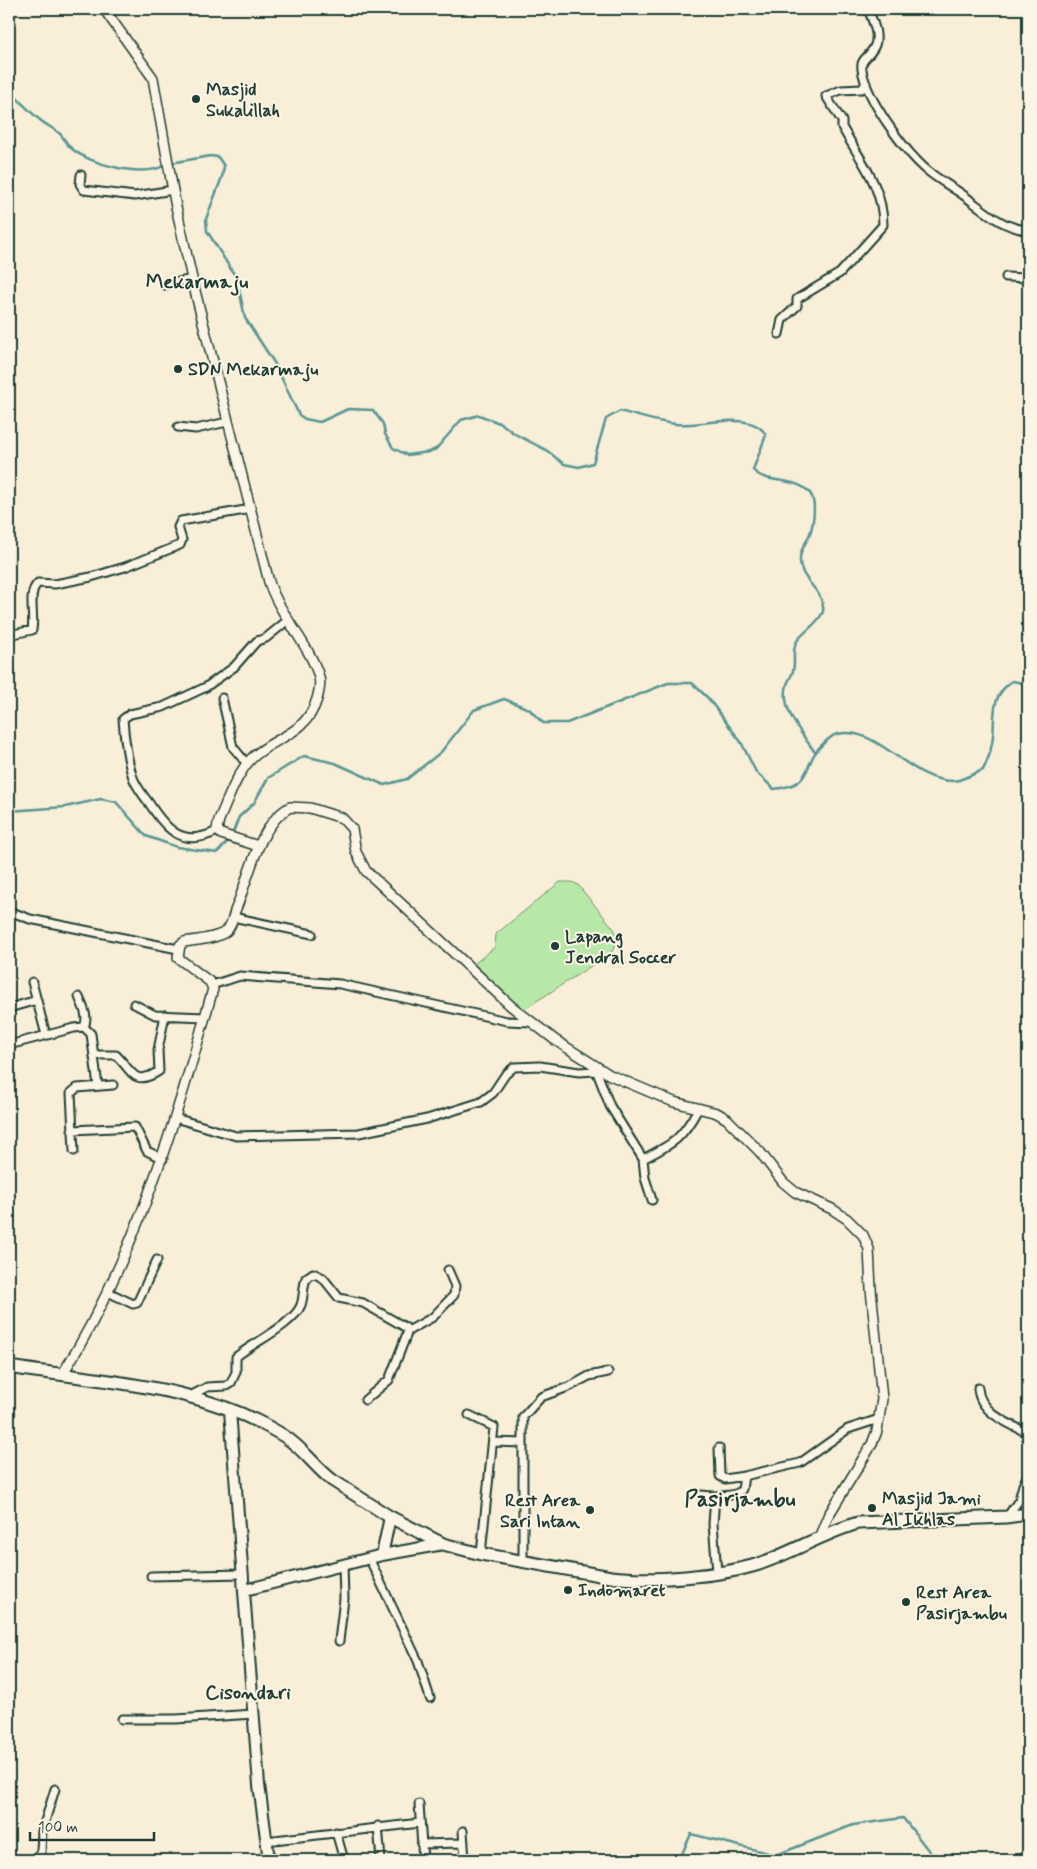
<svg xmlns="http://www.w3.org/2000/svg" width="1037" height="1869" font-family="Mynerve,sans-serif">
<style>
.green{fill:#b8e8a7;stroke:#6c926e}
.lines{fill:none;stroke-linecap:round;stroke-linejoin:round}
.stream{stroke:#579594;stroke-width:2.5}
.minor-casing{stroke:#1f3d34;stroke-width:11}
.tertiary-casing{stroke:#1f3d34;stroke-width:12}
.secondary-casing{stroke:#1f3d34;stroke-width:14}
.trunk-casing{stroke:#1f3d34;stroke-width:15}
.minor{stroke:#fcf5e5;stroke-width:7}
.tertiary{stroke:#fcf5e5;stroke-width:9}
.secondary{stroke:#fcf5e5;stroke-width:10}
.trunk{stroke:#fcf5e5;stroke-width:11}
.poi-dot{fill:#1f3d34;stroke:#fcf5e5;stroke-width:2}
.labels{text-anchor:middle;stroke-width:4;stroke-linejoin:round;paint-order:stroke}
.poi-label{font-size:18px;font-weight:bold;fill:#1f3d34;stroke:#fcf5e5;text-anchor:start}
.quarter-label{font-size:20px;font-weight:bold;fill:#1f3d34;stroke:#fcf5e5}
.district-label{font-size:22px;font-weight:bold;fill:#1f3d34;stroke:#fcf5e5}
</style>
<rect width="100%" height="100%" fill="#f9eed7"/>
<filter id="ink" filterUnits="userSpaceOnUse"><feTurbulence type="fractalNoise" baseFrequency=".02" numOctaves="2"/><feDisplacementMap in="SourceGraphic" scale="10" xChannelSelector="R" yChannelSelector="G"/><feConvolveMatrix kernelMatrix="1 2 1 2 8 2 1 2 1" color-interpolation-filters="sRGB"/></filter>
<g filter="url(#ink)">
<path class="green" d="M560 882H572L578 885 615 930 616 944 611 953 523 1010 474 966V964L495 947 496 934Z"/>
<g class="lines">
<path class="stream" d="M9 90C19 100 29 111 40 120 46 125 53 128 59 133 64 137 66 144 71 148 90 165 143 178 166 165
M171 163 210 156 218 157 224 166 222 177 206 219 207 231 237 279 245 318 275 364 299 415 305 419 320 422 348 409 373 410 383 424 385 434 393 448 407 455 429 452 436 449 461 420 479 415 502 424 515 434 546 450 564 464 579 467 593 463 606 419 620 411C638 416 657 422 676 424 700 427 752 409 766 435L753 470C766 485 794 476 809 492 818 501 813 530 807 540 804 546 800 551 800 558 798 581 826 590 823 612 816 626 805 630 797 641 791 650 796 661 793 671 792 676 788 680 787 685 780 709 802 733 814 751
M9 811 65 807 101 799 116 802 146 836 177 847 217 853 229 840
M232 835 239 817 254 803 268 778 304 756 335 763 384 785 407 779 441 752 474 710 504 699 529 709 543 723H567L668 683H692L708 698 741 742 756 772 774 789C817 785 800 763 825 742 829 739 833 734 838 734 878 725 910 782 954 781 963 780 975 773 983 770 986 763 990 756 991 748 998 721 986 700 1012 681L1024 683 1028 689
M683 1860 681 1856 691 1834 776 1855 853 1825 903 1818 936 1860"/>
<defs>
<path id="minor" d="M868 9C872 19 881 38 873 49 865 62 858 58 864 78 871 105 907 154 928 171 940 181 954 188 966 197 985 211 1004 229 1028 230
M782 11 786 9
M81 175 80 184 84 190 135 196 173 190
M1006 277 1028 278
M165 285 192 279
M779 334 782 320 797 306V299L840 273 883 225C883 186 860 160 842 127V121L826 96 841 90 862 89 866 83
M178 427 196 429 227 422
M9 635 32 630C35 615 27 593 38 583L55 584 91 577 125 567 180 545 182 540 178 527 181 521 251 509
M222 698 233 747 247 764
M217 831C183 848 167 831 149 803 143 795 138 789 134 780 128 766 124 735 123 719L130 714 163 707 206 687 234 667 257 641 266 638 288 620
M9 911 30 919 178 949
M233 917 312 934
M32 982 46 1035
M212 985 240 976 340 984 507 1021 532 1022
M79 997C83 1007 89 1017 84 1027
M134 1004 155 1015 205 1017
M9 1008 37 1000
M9 1045 74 1028 84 1027 91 1034 98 1086
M94 1055H116C133 1072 134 1087 159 1071L158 1050 165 1015
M595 1067 610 1106 643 1159 645 1178 652 1200
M175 1118 236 1136 359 1133 427 1119 481 1102 493 1093 505 1075 514 1067 540 1066 579 1072 595 1071
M72 1130 135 1127 147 1151 163 1159
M74 1151 71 1093 77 1088 113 1085
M643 1159C674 1143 681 1140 698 1109
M108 1292 133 1304 137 1303 157 1260
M408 1331 433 1317 454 1295 455 1286 448 1270
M978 1388C979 1412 1009 1424 1028 1433
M190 1396 207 1387 226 1386 231 1383 236 1372V1357C251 1344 294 1324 301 1305 304 1296 303 1287 306 1278L313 1273 323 1278 339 1298 363 1303 405 1327 408 1331 389 1380 365 1400
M469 1415 494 1427 481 1554
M493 1442 523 1443
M719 1448 720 1476 725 1479 744 1476
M701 1495C710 1496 738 1498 742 1489 743 1486 743 1480 744 1476L800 1463 848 1429 879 1419
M715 1497 713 1524 717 1572
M1007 1517 1019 1500 1023 1485 1028 1475
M369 1558 418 1661 430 1698
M523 1562V1417L541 1397 571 1386 589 1376 608 1372
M151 1576 244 1574
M339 1641 344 1599 343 1565
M122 1719H176L254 1714
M419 1804 423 1860
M378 1826 381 1860
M463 1831 465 1860
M336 1832 344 1860
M266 1841 420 1823
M421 1844 464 1843
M36 1860 41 1852 42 1831 55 1789"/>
<path id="tertiary" d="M104 9 153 78 175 202 193 283 269 582C280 616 310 645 319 677 321 684 319 692 317 699 306 736 274 736 251 759 237 773 227 802 219 820L217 829 221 834 258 846
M62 1375C136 1257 175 1122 213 989L210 982 178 958 180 945 184 942C196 940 215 939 225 932 231 928 233 918 235 911 249 879 258 824 290 807L310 808 342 818 352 829 356 852 366 871 511 1006 555 1040 610 1075 674 1102 717 1113 727 1119 760 1152 783 1182 795 1192 832 1209 847 1219 863 1235 869 1249 871 1289 882 1399 877 1431 872 1444 828 1516 819 1538"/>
<path id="secondary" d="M230 1411 259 1785 269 1860
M382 1555 390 1517
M245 1590 382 1555 443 1544"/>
<path id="trunk" d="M9 1367C102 1382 201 1384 284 1436 303 1448 314 1466 332 1480L390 1517 443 1544 481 1554 611 1577C651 1582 721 1576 759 1564 793 1552 824 1533 858 1523L1006 1517 1028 1514"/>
</defs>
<use href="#minor" class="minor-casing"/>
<use href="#tertiary" class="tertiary-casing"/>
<use href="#secondary" class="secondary-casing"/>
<use href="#trunk" class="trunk-casing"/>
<use href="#minor" class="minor"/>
<use href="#tertiary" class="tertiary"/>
<use href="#secondary" class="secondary"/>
<use href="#trunk" class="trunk"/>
</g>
</g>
<g class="poi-dot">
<circle cx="196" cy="99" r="5"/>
<circle cx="178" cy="369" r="5"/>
<circle cx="555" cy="946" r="5"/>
<circle cx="872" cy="1508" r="5"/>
<circle cx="590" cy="1510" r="5"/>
<circle cx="568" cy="1590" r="5"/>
<circle cx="906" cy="1602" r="5"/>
</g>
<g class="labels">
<g class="poi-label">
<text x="206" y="95">Masjid<tspan x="206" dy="21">Sukalillah</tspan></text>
<text x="188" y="375">SDN Mekarmaju</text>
<text x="565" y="942">Lapang<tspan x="565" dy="21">Jendral Soccer</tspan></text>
<text x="882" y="1504">Masjid Jami<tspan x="882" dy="21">Al Ikhlas</tspan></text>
<text x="580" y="1506" text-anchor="end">Rest Area<tspan x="580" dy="21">Sari Intan</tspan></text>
<text x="578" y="1596">Indomaret</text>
<text x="916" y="1598">Rest Area<tspan x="916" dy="21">Pasirjambu</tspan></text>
</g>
<g class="quarter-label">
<text x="197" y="288">Mekarmaju</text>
<text x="248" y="1699">Cisondari</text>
</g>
<g class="district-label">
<text x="740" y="1506">Pasirjambu</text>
</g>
</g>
<rect width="1037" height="1869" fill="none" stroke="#fcf5e5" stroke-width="30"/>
<rect x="15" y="15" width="1007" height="1839" fill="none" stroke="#1f3d34" stroke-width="2" filter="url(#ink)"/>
<path d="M30 1832v8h124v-8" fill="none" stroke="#1f3d34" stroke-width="2.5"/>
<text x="38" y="1832" font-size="15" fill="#1f3d34" stroke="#fcf5e5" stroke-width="4" paint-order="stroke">100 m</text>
</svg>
